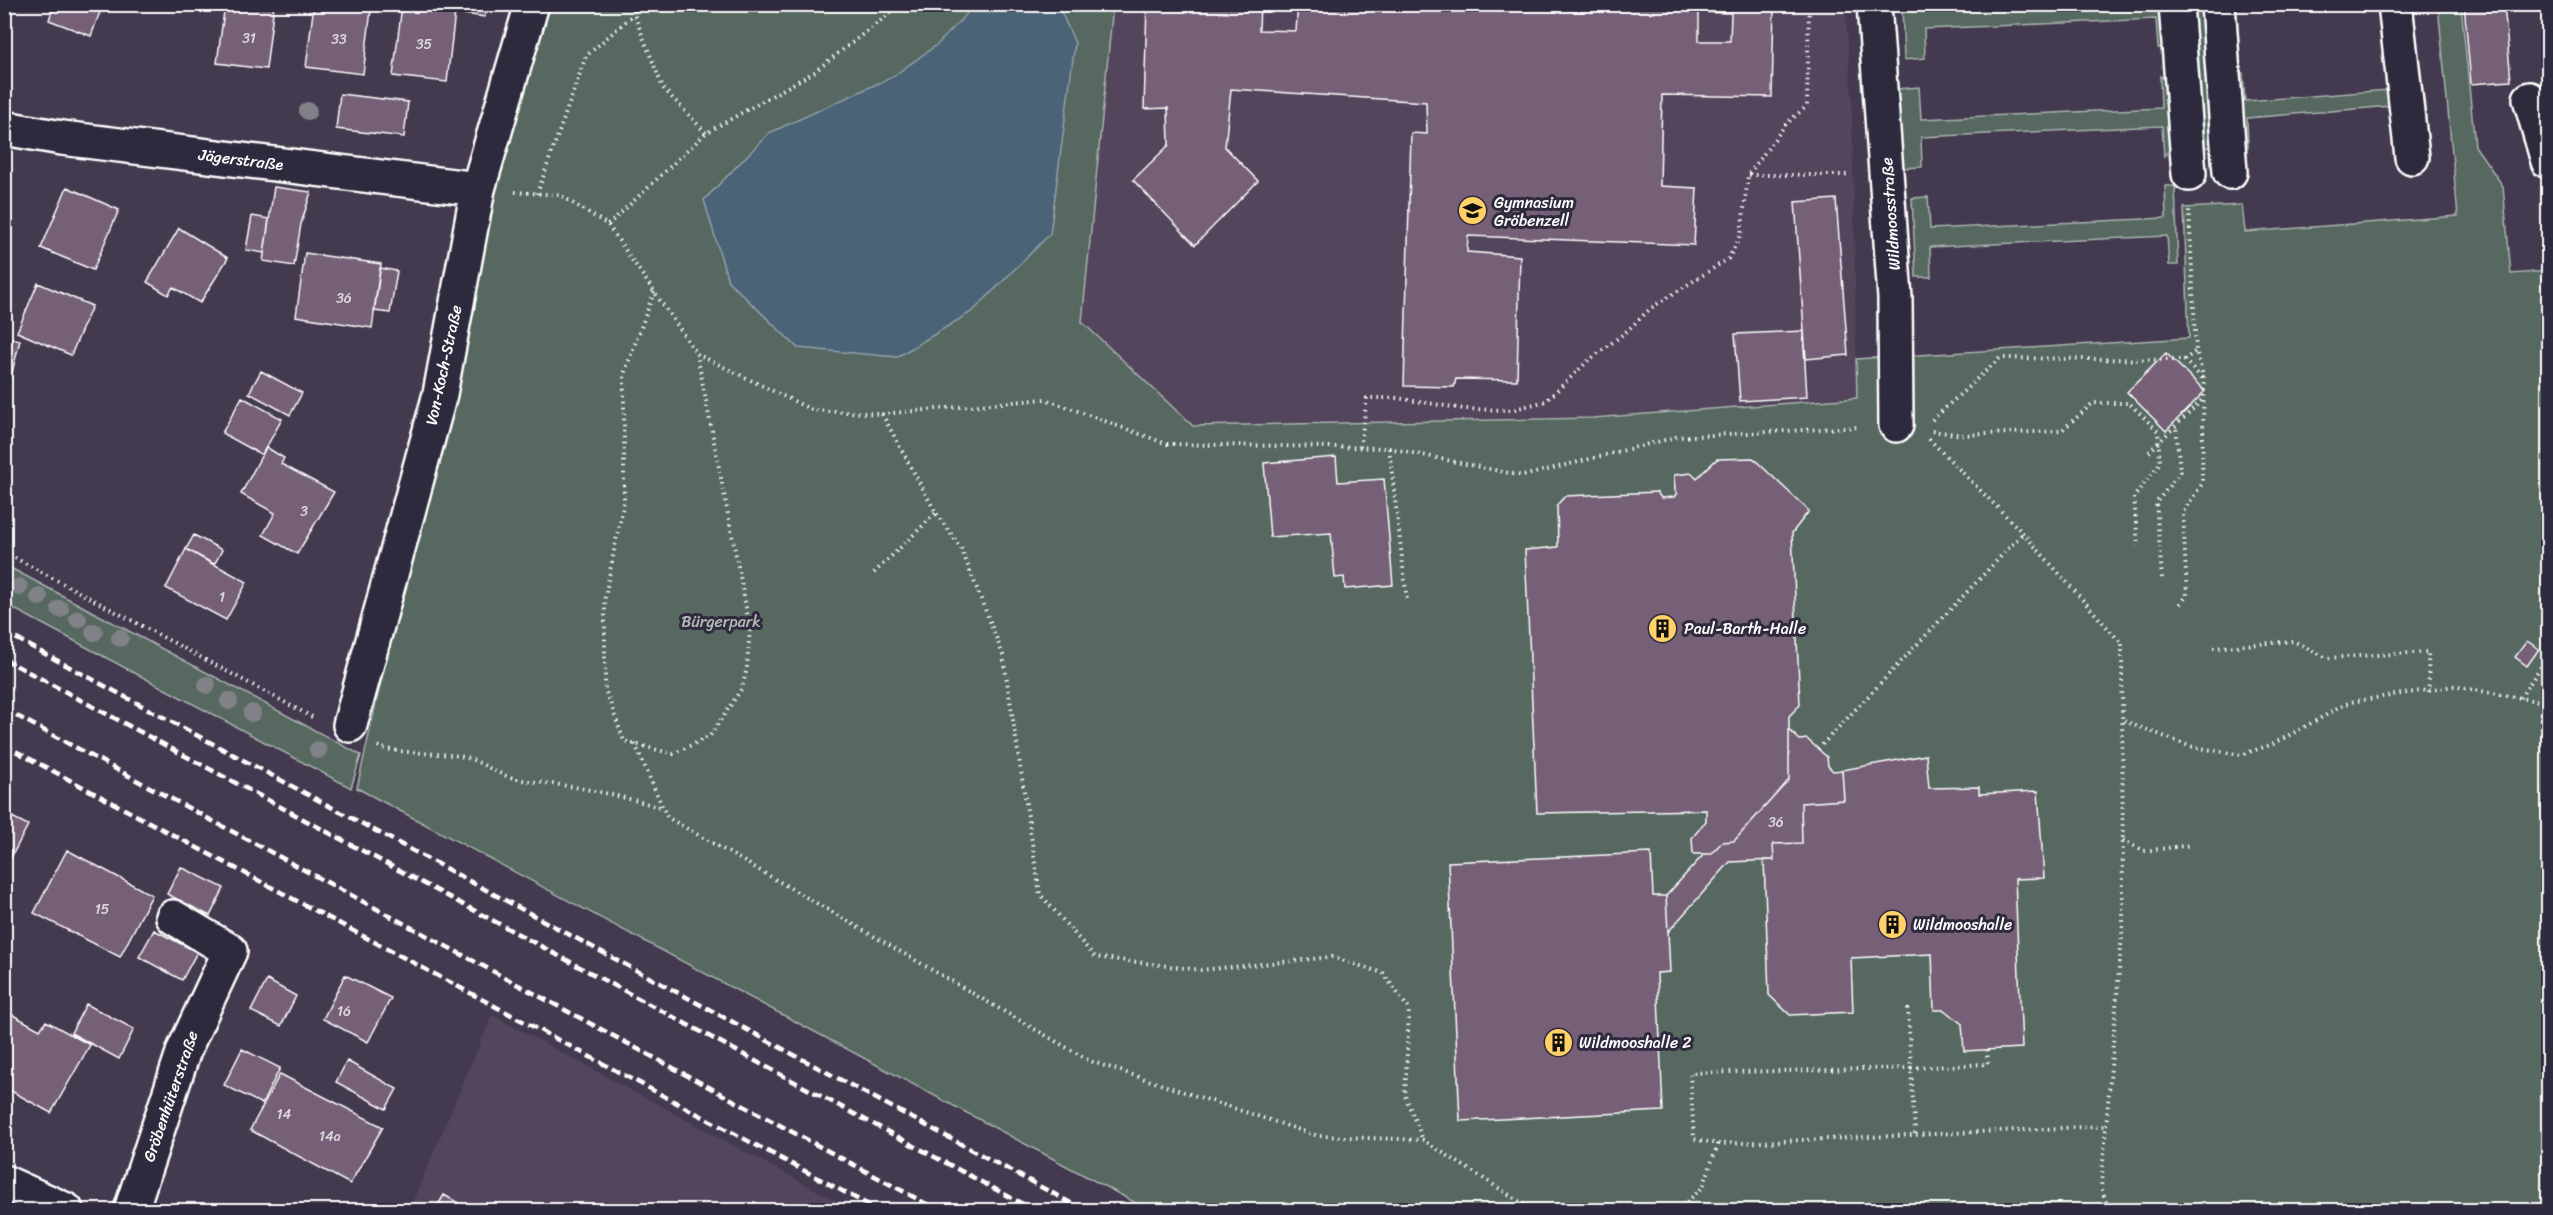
<svg xmlns="http://www.w3.org/2000/svg" width="2553" height="1215" font-family="Sriracha,sans-serif">
<style>
.built{fill:#52455b}
.green{fill:#566860;stroke:#aab4b0;stroke-width:1.5}
.water{fill:#4c6376;stroke:#94a1ad;stroke-width:1.5}
.building{fill:#746078;stroke:#fff;stroke-width:1.5;fill-rule:evenodd}
.lines{fill:none;stroke-linecap:round;stroke-linejoin:round}
.minor-casing{stroke:#fff;stroke-width:38}
.path{stroke:#fff;stroke-width:4;stroke-dasharray:1.5 4.5;stroke-linecap:butt}
.minor{stroke:#2f2a3d;stroke-width:33}
.rail{stroke:#fff;stroke-width:4.5;stroke-dasharray:9 4.5;stroke-linecap:butt}
.tree{fill:#818188}
.labels{text-anchor:middle;stroke-width:6;stroke-linejoin:round;paint-order:stroke}
.number-label{font-size:14px;fill:#dcd7dd}
.street-label{font-size:16px;fill:#fff;stroke:#2f2a3d}
.poi-label{font-size:16px;fill:#fff;stroke:#2f2a3d;text-anchor:start}
.park-label{font-size:16px;fill:#b3bbb7;stroke:#2f2a3d}
</style>
<rect width="100%" height="100%" fill="#443a4f"/>
<filter id="ink" filterUnits="userSpaceOnUse"><feTurbulence type="fractalNoise" baseFrequency=".0167" numOctaves="2"/><feDisplacementMap in="SourceGraphic" scale="12" xChannelSelector="R" yChannelSelector="G"/><feConvolveMatrix kernelMatrix="1 2 1 2 8 2 1 2 1" color-interpolation-filters="sRGB"/></filter>
<g filter="url(#ink)">
<path class="built" d="M1113 5H1845L1852 99 1857 398 1593 418 1192 426 1082 322Z
M492 1015 853 1210H409Z"/>
<path class="green" d="M546 5H1113L1082 322 1193 426 1593 418 1857 398 1856 359 2189 338 2184 208 2242 205 2245 232 2458 216 2438 5H2461L2475 146 2503 186 2511 274 2548 271V1210H1149L357 788 490 197Z
M1902 5H1923V11L2068 5H2165L2167 48H2158L2156 19 1924 29 1925 58 1904 60Z
M2188 5H2207L2218 141 2210 147 2203 148Z
M2239 73H2243L2245 101 2389 90 2391 106 2247 118 2248 147 2245 148Z
M2160 76 2170 82 2173 146 2164 156 2162 126 1921 137 1922 167 1901 168 1897 89 1919 87 1921 119 2161 108Z
M2165 186H2175L2178 265H2169L2167 236 1930 247 1931 277H1916L1912 198 1928 197 1930 229 2166 218Z
M5 565 361 755 351 788 5 604Z"/>
<path class="water" d="M975 5H1058L1075 43 1050 234 973 311 897 357 798 348 728 281 704 200 769 133 892 77 938 44Z"/>
<path class="building" d="M54 4H103L91 36 49 20Z
M225 4H274L266 69 217 63Z
M314 4 371 10 363 74 306 67Z
M465 4H487L485 17 464 14Z
M1147 4H1260L1259 30 1296 31 1298 4H1774L1772 97 1662 95 1660 186 1697 188 1694 245 1468 236 1467 252 1520 256 1517 380 1456 379 1454 387 1404 386 1411 133 1427 134 1426 102 1231 89 1225 147 1258 181 1195 245 1133 180 1169 145 1168 108 1144 109ZM1699 12 1731 13 1730 41H1699Z
M2464 4H2504L2511 81 2471 84Z
M402 5 455 12 447 82 393 76Z
M340 94 408 102 404 137 336 129Z
M67 187 119 210 93 270 41 248Z
M274 187 311 192 301 224 294 266 263 261Z
M1836 199 1848 355 1806 359 1795 202Z
M252 216 269 219 264 253 246 250Z
M179 228 228 258 200 303 173 287 168 295 147 282Z
M305 253 381 264 372 328 296 316Z
M380 268 397 271 390 313 374 311Z
M38 283 92 306 71 355 17 332Z
M1803 331 1807 397 1740 401 1735 334Z
M4 337 20 340 9 385 4 384Z
M2166 353 2205 391 2166 431 2127 392Z
M261 371 302 393 290 415 249 393Z
M242 397 282 419 262 455 222 433Z
M266 447 284 458 281 464 334 492 297 554 263 535 275 513 241 494Z
M1336 457 1338 482 1384 479 1393 585 1345 589 1344 577 1335 578 1331 533 1270 537 1264 463Z
M1753 458 1809 511 1792 533 1800 705 1789 716V780L1734 841 1722 842 1711 854H1693L1692 838 1706 821V810L1537 813 1525 550 1558 547 1557 505 1565 496 1657 492 1661 498 1674 497 1677 493 1675 491 1674 475 1692 473 1697 478 1717 459Z
M194 535 222 550 214 565 186 549Z
M186 549 247 582 226 620 166 588Z
M2527 641 2539 649 2527 666 2515 657Z
M1789 730 1800 740 1807 739 1827 757 1828 766 1833 771 1842 770 1844 800 1801 803 1802 843 1773 844 1774 860 1730 862 1668 932 1666 896 1704 854H1711L1722 842 1734 841 1789 780Z
M1926 755 1929 788 1979 787V794L2038 791 2044 878 2015 879 2022 1048 1964 1051 1962 1024 1944 1010H1934L1932 954 1851 958 1853 1012 1790 1015 1769 995 1764 860H1774L1773 844 1802 843 1801 803 1844 800 1842 770Z
M4 813 28 825 4 871Z
M67 850 152 895 120 957 34 913Z
M1651 853 1653 896H1666L1668 932 1670 972 1657 973 1663 1111 1460 1121 1448 862Z
M181 867 224 888 210 916 167 894Z
M154 930 197 952 182 980 139 957Z
M345 975 391 998 368 1042 323 1019Z
M267 980 296 996 281 1026 251 1011Z
M86 1004 134 1029 119 1059 71 1033Z
M4 1010 40 1030 46 1021 90 1045 51 1113 4 1087Z
M242 1049 280 1068 262 1104 224 1085Z
M347 1061 397 1089 386 1109 336 1082Z
M280 1074 383 1127 350 1184 250 1130Z
M444 1195 471 1210H435Z
M754 1202 771 1210H750Z"/>
<g class="lines">
<defs>
<path id="minor" d="M1874 4 1895 298 1896 425
M2176 4 2189 174
M2218 4 2230 172
M2395 4 2412 157
M2530 99 2548 161
M4 128 62 138 478 189
M350 725 440 394 478 189 532 4
M4 1182 66 1210
M131 1210 184 1050 230 951 173 917"/>
</defs>
<use href="#minor" class="minor-casing"/>
<path class="path" d="M634 4V14L663 88 706 133
M1749 175H1849
M515 192 560 195 608 225 697 354 812 410 882 414 1045 399 1167 444 1389 448 1523 476 1676 437 1859 427
M537 194 586 56 634 14
M608 225 706 133 814 72 902 4
M654 292 624 374V500L605 597V689L624 741 673 754 710 736 742 688 747 668 750 628 697 354
M2184 360 2196 351
M882 414 936 513 961 548 1003 655 1040 894 1095 957 1201 970 1332 957 1383 973 1409 1009 1405 1096 1423 1140
M1932 420 2000 358 2184 360 2202 378
M1932 431 1963 435 2061 431 2093 403H2129L2158 431 2160 463 2134 497 2138 546
M1929 439 2023 533 2122 644 2123 923 2101 1187 2109 1210
M1360 447 1367 398H1397L1464 409 1511 410 1546 401 1588 361 1627 331 1651 308 1728 259 1741 235 1748 175 1786 124 1807 106 1809 4
M1389 448 1407 600
M2149 452 2202 400
M4 552 316 719
M874 573 936 513
M2162 578 2156 503 2180 472 2176 426
M2180 604 2187 596 2183 512 2202 484 2204 379 2196 351 2189 209
M2213 648 2293 641 2327 658 2428 652 2429 692
M2520 698 2548 656
M2124 721 2189 746 2241 755 2273 744 2350 702 2453 686 2548 703
M635 744 667 817 1090 1061 1318 1136 1423 1140 1533 1210
M378 746C388 753 442 753 459 756 480 760 492 772 510 777 531 783 552 783 574 787 604 792 634 800 663 808
M1818 749 2023 533
M2123 840 2144 851 2191 845
M1908 1008 1911 1068 1988 1064 1987 1050
M1915 1134 1911 1068 1690 1073 1694 1139 1718 1144 2106 1126
M1678 1210 1703 1187 1718 1144"/>
<use href="#minor" class="minor"/>
<path class="rail" d="M4 632 1084 1210
M4 659 1034 1210
M4 709 938 1210
M4 745 878 1210"/>
</g>
<g class="tree">
<circle cx="308" cy="111" r="9"/>
<circle cx="19" cy="587" r="9"/>
<circle cx="39" cy="597" r="9"/>
<circle cx="60" cy="609" r="9"/>
<circle cx="78" cy="619" r="9"/>
<circle cx="94" cy="632" r="9"/>
<circle cx="120" cy="638" r="9"/>
<circle cx="207" cy="685" r="9"/>
<circle cx="229" cy="701" r="9"/>
<circle cx="252" cy="713" r="9"/>
<circle cx="318" cy="750" r="9"/>
</g>
</g>
<defs>
<symbol id="school-disc" viewBox="-11 -11 22 22"><circle r="9.5" fill="#ffd166" stroke="#2f2a3d"/><path d="M0-5L7-2L0 1L-7-2ZM-4 1L0 2.5L4 1V4Q0 6-4 4Z" fill="#111"/></symbol>
<symbol id="building-disc" viewBox="-11 -11 22 22"><circle r="9.5" fill="#ffd166" stroke="#2f2a3d"/><path d="M-4-6H4V6H1V3H-1V6H-4ZM-2.5-4.3h1.7v1.8h-1.7ZM.8-4.3h1.7v1.8H.8ZM-2.5-1h1.7V.8h-1.7ZM.8-1h1.7V.8H.8Z" fill="#111"/></symbol>
</defs>
<g fill-rule="evenodd">
<use href="#school-disc" x="1456" y="194" width="33" height="33"/>
<use href="#building-disc" x="1646" y="612" width="33" height="33"/>
<use href="#building-disc" x="1876" y="908" width="33" height="33"/>
<use href="#building-disc" x="1542" y="1026" width="33" height="33"/>
</g>
<g class="labels">
<g class="number-label">
<text x="249" y="43">31</text>
<text x="339" y="44">33</text>
<text x="424" y="49">35</text>
<text x="344" y="303">36</text>
<text x="304" y="516">3</text>
<text x="222" y="602">1</text>
<text x="1776" y="827">36</text>
<text x="102" y="914">15</text>
<text x="344" y="1016">16</text>
<text x="284" y="1119">14</text>
<text x="330" y="1141">14a</text>
</g>
<g class="street-label">
<text transform="translate(241 159) rotate(7)" y="6">Jägerstraße</text>
<text transform="translate(1890 214) rotate(-94)" y="6">Wildmoosstraße</text>
<text transform="translate(443 365) rotate(-78)" y="6">Von-Koch-Straße</text>
<text transform="translate(170 1096) rotate(-71)" y="6">Gröbenhüterstraße</text>
</g>
<g class="poi-label">
<text x="1494" y="208">Gymnasium<tspan x="1494" dy="18">Gröbenzell</tspan></text>
<text x="1684" y="634">Paul-Barth-Halle</text>
<text x="1913" y="930">Wildmooshalle</text>
<text x="1579" y="1048">Wildmooshalle 2</text>
</g>
<g class="park-label">
<text x="721" y="627">Bürgerpark</text>
</g>
</g>
<rect width="2553" height="1215" fill="none" stroke="#2f2a3d" stroke-width="24"/>
<rect x="12" y="12" width="2529" height="1191" fill="none" stroke="#fff" stroke-width="2" filter="url(#ink)"/>
</svg>
